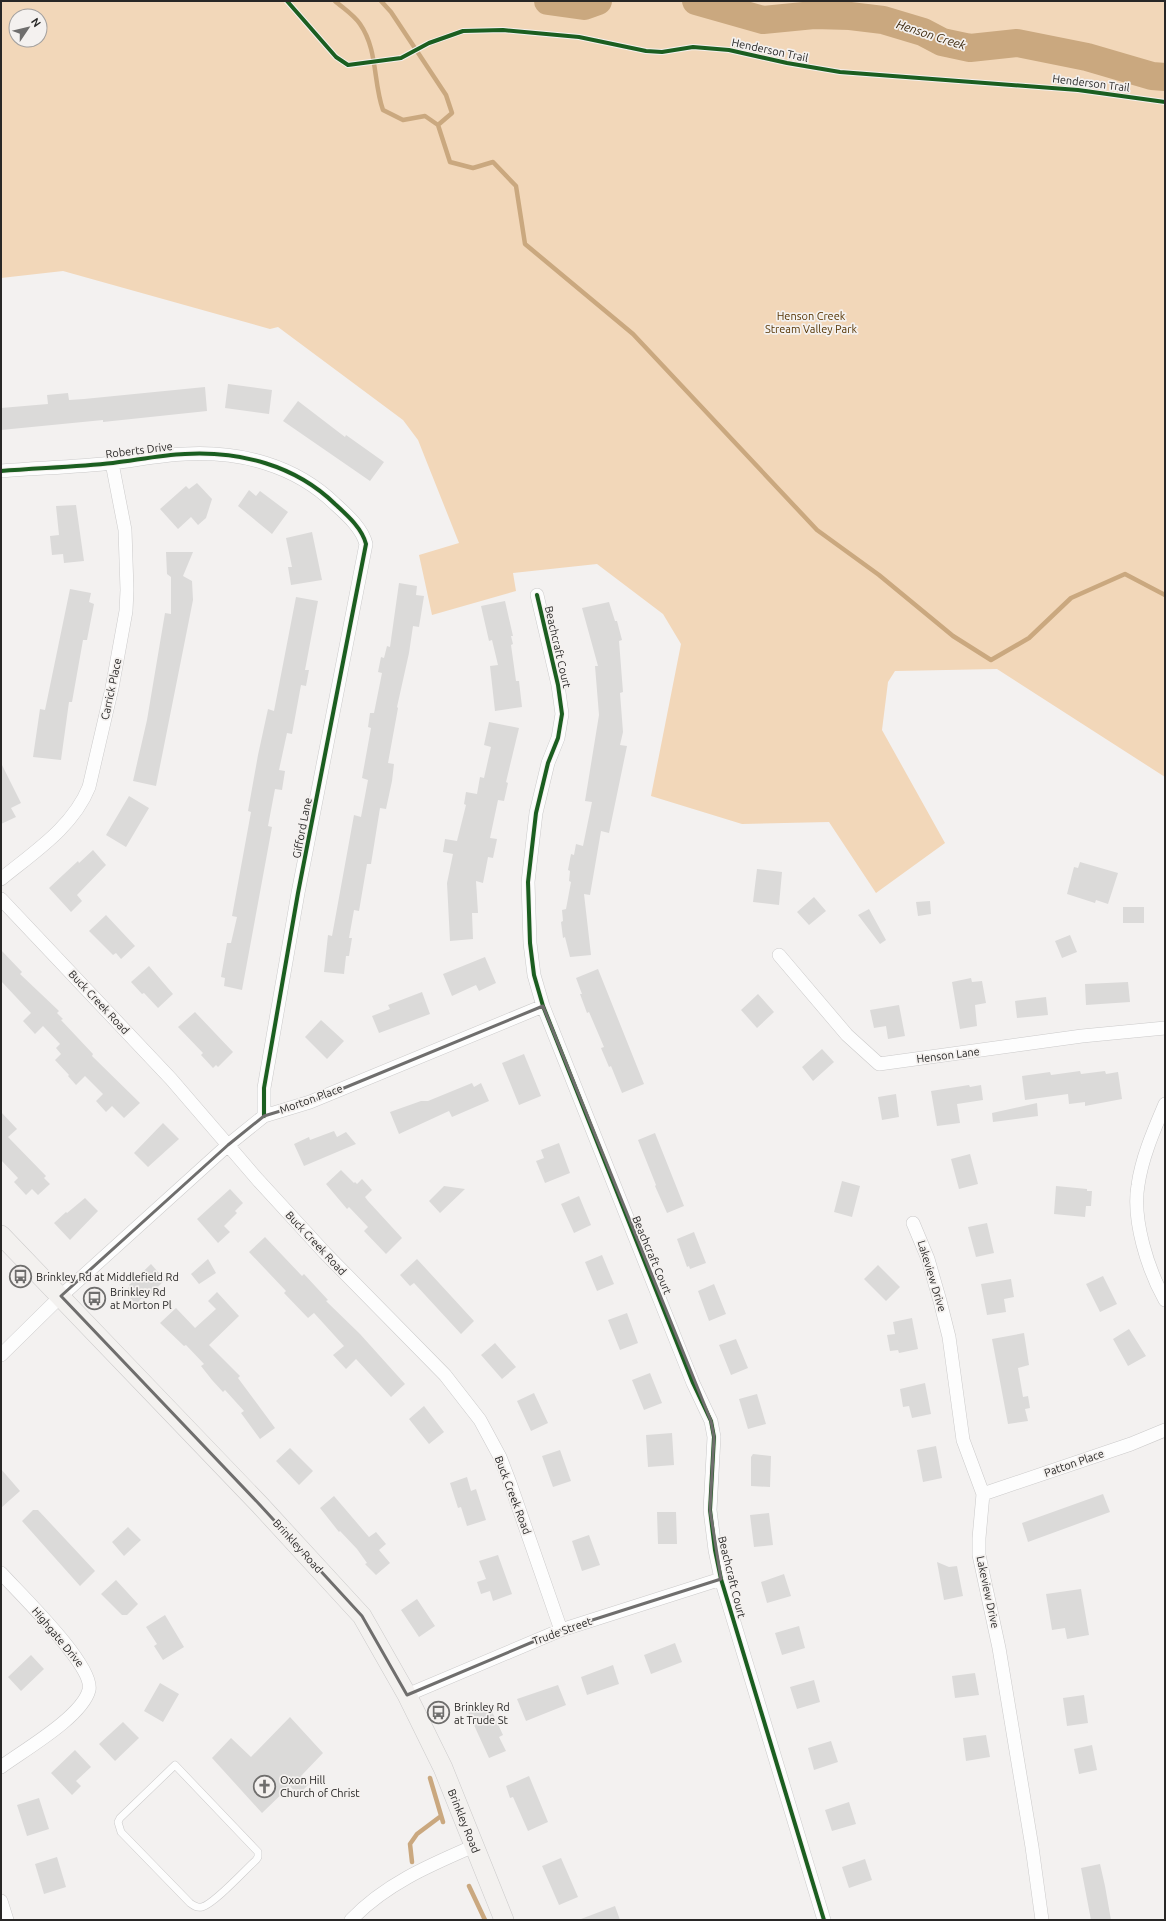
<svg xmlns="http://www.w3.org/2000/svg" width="1166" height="1921" font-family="Ubuntu,sans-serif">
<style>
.green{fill:#f2d7b9;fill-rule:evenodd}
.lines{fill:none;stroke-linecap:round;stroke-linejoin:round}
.stream{stroke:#caa87f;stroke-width:4.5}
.river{stroke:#caa87f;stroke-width:28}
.building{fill:#dbdad9}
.service-casing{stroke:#cbcaca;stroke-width:8}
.minor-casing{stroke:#cbcaca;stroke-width:14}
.secondary-casing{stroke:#cbcaca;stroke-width:20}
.service{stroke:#fdfdfd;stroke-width:7}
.minor{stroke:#fdfdfd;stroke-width:13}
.secondary{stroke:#f3f1ef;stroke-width:19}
.cycleway-casing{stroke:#f4f1ef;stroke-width:6}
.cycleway{stroke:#1b5e20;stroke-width:4}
.marked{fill:none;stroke:#6f6e6d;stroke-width:3;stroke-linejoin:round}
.labels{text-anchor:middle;stroke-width:3.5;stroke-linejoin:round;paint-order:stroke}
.street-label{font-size:11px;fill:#282726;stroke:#f4f1ef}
.park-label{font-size:11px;fill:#553403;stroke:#f4f1ef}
.poi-label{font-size:11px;fill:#282726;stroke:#f4f1ef;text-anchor:start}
.water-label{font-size:12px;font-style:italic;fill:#3b270c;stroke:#f4f1ef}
</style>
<rect width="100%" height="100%" fill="#f3f1f0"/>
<path class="green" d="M1 1H1165V777L997 669 895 671 888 682 882 730 945 843 876 893 829 822 742 824 651 796 681 644 663 614 597 564 513 573 516 591 432 615 419 555 459 543 418 440 403 420 278 327 270 329 63 271 1 278ZM16 16H40V40H16Z"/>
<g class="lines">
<path class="stream" d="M335 1C343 8 354 15 360 24 378 50 373 82 383 110L403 120 425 116 438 125
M381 1 391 12 446 95 452 113 438 125 450 162 473 168 493 162 516 186 525 244 633 334 817 530 879 575 953 636 991 660 1029 638 1071 598 1125 574 1165 595
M430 1778 443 1822
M412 1862 410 1844 417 1834 441 1816
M469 1886 485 1920"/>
<path class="river" d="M548 1 584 6 598 1
M696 1 763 20 814 15 850 16 883 20 923 32 942 42 970 48 1017 43 1087 57 1152 76 1165 77"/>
</g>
<path class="building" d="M228 384 272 390 269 414 225 408Z
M205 387 207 411 103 422V420L1 430V408L48 404 47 395 68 393 69 400 84 399Z
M298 401 345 437 346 435 384 462 370 481 283 421Z
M197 483 212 499 206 518 198 525 191 517 178 529 160 509 186 486 189 489Z
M249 490 256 496 260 491 288 512 272 534 238 506Z
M76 505 84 561 64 563 63 554 52 555 50 536 59 535 56 506Z
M312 532 322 580 291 585 288 567H292L286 538Z
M166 552H193L183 576 192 581 193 600 156 786 133 781 147 720 165 613 171 614V577L167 574Z
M399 583 417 586 416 595 424 596 419 627 413 626 409 653 397 707 398 708 388 763 394 764 392 781 386 809 380 808 371 864H367L359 911 354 910 349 938H352L349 956H346L344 974 324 972 328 935 332 936 354 815 361 817 368 780 362 778 371 728 368 727 370 713H374L382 673 378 672 381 657 384 658 387 646 390 647Z
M70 589 91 593 89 602 94 604 87 640H83L72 702H69L61 760 33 757 40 709 45 710Z
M296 597 318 601 305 670H309L306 686 301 685 292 734 287 733 279 770 285 771 282 790 275 789 268 826 272 827 242 990 224 986 225 978 221 977 227 943H231L237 917 232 916 251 812 248 811 258 755 268 709 274 711Z
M505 601 513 636H511L513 644 511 645 516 681H519L522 707 495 711 490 666 498 665 492 640 489 641 481 606Z
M609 602 615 621H617L622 640 619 641 623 692 620 693 623 732 620 745 627 746 609 833 601 831 590 895 584 894 591 955 570 957 565 937 563 938 561 922 563 921 562 910 566 909 571 882 569 881 570 871 568 870 571 854 574 855 576 844 583 846 592 802 585 801 599 715 595 666H598L582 608Z
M489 722 519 728 506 782 508 783 504 801 498 800 490 838 497 839 493 858 488 857 483 883 476 881 478 913H472L473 939 450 941 447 883 453 854 443 852 445 839 457 841 466 805 464 804 466 792 477 794 480 777 484 778 491 747 484 745Z
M1 763 21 803 11 808 16 817 1 824Z
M129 796 149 808 126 847 106 835Z
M93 850 106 865 77 895 82 901 71 912 49 888 78 861 79 863Z
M1080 862 1118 873 1108 904 1096 900 1095 903 1067 894 1074 867 1078 868Z
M757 869 782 872 779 905 753 902Z
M814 897 826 911 809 925 797 912Z
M930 901 931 914 918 916 916 902Z
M1123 907H1144V923H1123Z
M869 909 886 940 880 944 858 915Z
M106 915 135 946 121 959 116 953 113 955 89 931Z
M1070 935 1077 952 1062 958 1055 941Z
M1 950 22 972 20 974 59 1011 57 1013 63 1019 61 1020 93 1054 92 1056 140 1103 124 1118 112 1106 106 1112 96 1101 103 1094 85 1076 76 1085 68 1076 69 1075 55 1060 61 1054 56 1048 60 1044 43 1026 35 1034 23 1021 31 1013 1 981Z
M485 957 496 983 479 991 476 985 452 996 443 974Z
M149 966 173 994 158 1008 144 993 142 994 131 982Z
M598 969 644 1084 622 1093 611 1066 609 1067 601 1048 604 1047 589 1012 587 1013 580 994H582L576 978Z
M971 978 972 982 982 981 986 1003 975 1005 977 1026 960 1029 952 982Z
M1128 982 1130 1002 1086 1005 1085 984Z
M422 992 430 1014 379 1033 372 1016 390 1009 388 1005Z
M758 994 774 1012 757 1028 741 1010Z
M1046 997 1048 1015 1017 1018 1015 1001Z
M899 1005 905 1036 888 1039 886 1026 874 1028 870 1010Z
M195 1012 233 1052 218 1067 216 1065 213 1068 201 1055 203 1053 178 1027Z
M321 1020 344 1041 327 1059 305 1037Z
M822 1049 834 1062 813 1081 802 1067Z
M524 1054 541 1096 519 1105 502 1063Z
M1080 1071 1081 1074 1105 1071 1106 1074 1118 1072 1122 1099 1085 1106V1102L1069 1104 1068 1094 1025 1100 1022 1076 1050 1072 1051 1075Z
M472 1083 474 1087 481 1083 489 1101 452 1117 449 1111 399 1134 390 1112 421 1101H428Z
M969 1085 970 1087 981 1085 983 1100 957 1104 960 1123 937 1126 931 1091Z
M896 1094 899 1117 882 1120 878 1097Z
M1037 1103 1038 1116 993 1122 992 1113Z
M1 1112 17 1129 8 1137 46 1176 44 1178 50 1184 38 1195 32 1189 26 1195 14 1182 18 1178 1 1160Z
M163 1123 179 1139 148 1167 134 1153Z
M334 1131 337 1137 346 1132 356 1144 304 1166 294 1144 309 1137 310 1140Z
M655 1133 684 1206 667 1213 655 1186 656 1185 638 1140Z
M559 1143 570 1173 545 1183 536 1161 544 1158 541 1150Z
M970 1154 978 1184 959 1189 951 1159Z
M341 1170 354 1183 355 1182 357 1184 362 1179 372 1190 365 1197 368 1201 402 1238 386 1254 364 1231 368 1227 349 1207 347 1209 326 1184Z
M842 1181 860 1186 852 1217 834 1212Z
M444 1186 465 1189 440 1213 429 1201Z
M1056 1186 1087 1189V1191H1092L1091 1206H1086L1085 1217 1054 1214Z
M230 1189 243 1203 235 1211 237 1213 224 1226 230 1232 218 1243 197 1219Z
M579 1196 591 1225 574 1233 561 1204Z
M85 1198 98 1211 70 1240 54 1223 66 1212 67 1213Z
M987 1223 994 1253 976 1257 968 1227Z
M694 1232 706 1263 690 1269 689 1266 687 1267 677 1239Z
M265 1237 302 1276 304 1274 328 1300 326 1301 360 1334 405 1384 391 1397 356 1359 346 1369 333 1355 344 1346 314 1313 308 1318 284 1293 286 1291 249 1252Z
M602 1255 614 1284 597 1291 585 1262Z
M208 1259 216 1273 199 1284 191 1274Z
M417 1259 474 1321 461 1334 414 1283 410 1286 400 1275Z
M151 1264 165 1280 144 1300 142 1298 136 1304 124 1292 130 1286 129 1285Z
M878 1265 900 1287 886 1301 864 1279Z
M1103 1276 1117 1304 1100 1312 1086 1284Z
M1011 1279 1014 1297 1004 1299 1006 1312 987 1315 981 1284Z
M714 1284 726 1314 709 1321 698 1291Z
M217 1292 239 1316 209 1345 240 1376 238 1378 275 1428 260 1439 241 1413 244 1411 225 1390 223 1392 212 1380 201 1366 204 1364 186 1345 184 1346 160 1323 176 1308 195 1328 216 1309 208 1301Z
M627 1313 638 1343 620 1350 608 1320Z
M912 1318 918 1349 899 1353 898 1350 890 1351 887 1335 895 1334 893 1322Z
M1129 1329 1146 1356 1128 1366 1113 1339Z
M1024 1333 1029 1365 1018 1368 1023 1397 1028 1396 1030 1408 1025 1409 1028 1421 1008 1424 992 1339Z
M736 1339 748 1368 731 1375 719 1345Z
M495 1343 516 1367 502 1379 481 1355Z
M650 1373 662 1403 644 1410 632 1380Z
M925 1383 931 1414 912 1418 909 1406 903 1407 900 1389Z
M534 1393 548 1423 531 1431 517 1401Z
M757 1394 766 1424 748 1429 739 1399Z
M424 1406 444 1432 429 1444 409 1419Z
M672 1433 674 1465 648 1467 646 1435Z
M936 1446 942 1478 923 1482 917 1450Z
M290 1448 313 1471 299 1485 276 1461Z
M560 1450 571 1481 553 1487 542 1456Z
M753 1454 771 1456 770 1487 751 1486V1457Z
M1 1469 20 1491 1 1508Z
M467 1477 471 1491 476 1489 486 1520 467 1526 461 1507 458 1508 450 1483Z
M1103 1494 1110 1512 1028 1542 1022 1523Z
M334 1496 369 1537 376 1532 386 1544 379 1550 390 1563 376 1575 365 1564 367 1563 357 1549 340 1531 339 1532 320 1508Z
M33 1510H38L95 1571 80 1586 22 1521Z
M657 1512H676L677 1544H658Z
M769 1513 773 1545 754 1547 750 1515Z
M128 1527 141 1540 124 1556 112 1542Z
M589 1535 600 1565 582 1571 572 1541Z
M498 1555 512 1594 493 1601 490 1591 481 1594 477 1582 486 1579 479 1561Z
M937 1562 949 1567 957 1566 963 1596 944 1600Z
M784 1574 791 1596 767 1603 761 1582Z
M116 1580 138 1604 127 1615H122L101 1594Z
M1081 1589 1089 1635 1067 1639 1065 1628 1052 1630 1046 1594Z
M417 1599 435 1626 419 1637 401 1610Z
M165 1615 184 1647 163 1660 154 1646 157 1644 146 1627Z
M799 1626 805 1648 782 1655 775 1633Z
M675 1643 682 1662 651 1674 644 1655Z
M31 1655 44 1669 21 1691 8 1677Z
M613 1665 619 1684 587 1695 581 1677Z
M975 1673 979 1695 955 1698 952 1676Z
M814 1680 820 1702 797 1709 790 1687Z
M160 1683 179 1694 163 1722 144 1711Z
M558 1685 566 1705 526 1721 517 1699Z
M1084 1695 1088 1723 1067 1726 1063 1698Z
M488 1703 503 1735 499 1737 506 1751 489 1758 468 1712Z
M290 1717 323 1753 301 1776 309 1784 298 1795 290 1786 262 1813 212 1758 231 1738 251 1757Z
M123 1722 139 1738 115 1761 99 1744Z
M986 1735 990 1757 966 1761 963 1738Z
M831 1741 838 1762 814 1770 808 1748Z
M1092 1745 1097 1770 1079 1774 1074 1749Z
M75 1750 91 1767 76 1781 81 1786 72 1795 51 1773Z
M529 1776 548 1822 528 1831 513 1797 510 1798 506 1786Z
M39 1798 49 1829 27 1836 17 1805Z
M849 1802 856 1824 832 1831 825 1810Z
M57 1857 66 1887 44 1894 35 1864Z
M561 1858 578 1897 559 1905 542 1866Z
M865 1859 872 1880 849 1888 842 1867Z
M1100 1864 1105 1886 1111 1920H1091L1081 1868Z
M615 1906 620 1920H581V1919Z"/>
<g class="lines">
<defs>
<path id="service" d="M175 1765 258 1852V1857L256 1860C245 1870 214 1904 202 1907 197 1908 194 1906 190 1903L121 1832 118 1822 120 1818Z"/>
<path id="minor" d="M1 471C38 468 76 467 113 463 137 460 161 455 185 454 240 451 295 465 335 504 347 515 362 528 366 544L298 893 264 1088V1116
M537 595 558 685 562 714 558 738 548 763 536 813 528 882 530 943 534 975 543 1006 693 1383 711 1421 714 1437 710 1510 715 1550 721 1579 824 1920
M1 879C34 852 73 827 89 787L112 688 126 611 127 590 125 530 112 463
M1 899 171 1079 258 1180 325 1253 445 1375 480 1420 500 1457 510 1483 561 1630
M779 955 847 1035 879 1064 1082 1036 1165 1028
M1165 1104C1154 1130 1142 1157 1138 1185 1132 1220 1148 1270 1165 1300
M913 1223 928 1259 940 1301 949 1337 963 1440 983 1494 979 1538V1555L999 1648 1032 1847 1042 1920
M1 1355 61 1296 228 1145 264 1116 310 1102 543 1006
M983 1494 1131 1444 1165 1430
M1 1573C18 1592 95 1666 89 1690 82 1717 24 1750 1 1767
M407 1695 561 1630 721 1579
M1 1901 7 1920
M351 1920C385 1884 430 1865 474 1846"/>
<path id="secondary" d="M1 1235 260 1505 362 1616 407 1695 443 1768 504 1920"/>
</defs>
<use href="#service" class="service-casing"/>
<use href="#minor" class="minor-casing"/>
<use href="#secondary" class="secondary-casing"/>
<use href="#service" class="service"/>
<use href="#minor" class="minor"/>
<use href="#secondary" class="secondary"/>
<defs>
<path id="cycleway" d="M287 1 336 57 348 65 401 58 429 43 463 31 503 30 579 37 646 51 662 52 693 47 729 50 787 63 840 72 1078 90 1165 102
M1 471C38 468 76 467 113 463 137 460 161 455 185 454 240 451 295 465 335 504 347 515 362 528 366 544L298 893 264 1088V1116
M537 595 558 685 562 714 558 738 548 763 536 813 528 882 530 943 534 975 543 1006 693 1383 711 1421 714 1437 710 1510 715 1550 721 1579 824 1920"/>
</defs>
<use href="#cycleway" class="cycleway-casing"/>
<use href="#cycleway" class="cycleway"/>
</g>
<path class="marked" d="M543 1006 711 1421 714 1437 710 1510 721 1579 561 1630 407 1695 362 1616 260 1505 61 1296 228 1145 264 1116 310 1102Z"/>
<defs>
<symbol id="bus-ring" viewBox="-11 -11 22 22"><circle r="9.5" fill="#f4f1ef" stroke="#6f6e6d" stroke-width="1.5"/><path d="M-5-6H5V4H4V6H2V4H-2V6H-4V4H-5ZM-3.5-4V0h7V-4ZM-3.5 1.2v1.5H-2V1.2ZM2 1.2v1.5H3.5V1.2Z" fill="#6f6e6d"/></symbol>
<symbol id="church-ring" viewBox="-11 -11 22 22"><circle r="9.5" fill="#f4f1ef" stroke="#6f6e6d" stroke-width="1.5"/><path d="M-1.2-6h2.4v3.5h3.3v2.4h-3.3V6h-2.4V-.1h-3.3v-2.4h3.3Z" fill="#6f6e6d"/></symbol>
</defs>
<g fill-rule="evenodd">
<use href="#bus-ring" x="8" y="1264" width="25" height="25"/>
<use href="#bus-ring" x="82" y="1286" width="25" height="25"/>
<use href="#bus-ring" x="426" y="1700" width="25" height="25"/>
<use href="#church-ring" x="252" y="1774" width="25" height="25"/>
</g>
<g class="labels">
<g class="street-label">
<text transform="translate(770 50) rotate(12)" y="4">Henderson Trail</text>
<text transform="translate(1091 83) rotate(7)" y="4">Henderson Trail</text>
<text transform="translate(139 450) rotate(-7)" y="4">Roberts Drive</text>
<text transform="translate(558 647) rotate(77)" y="4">Beachcraft Court</text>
<text transform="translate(111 689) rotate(-78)" y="4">Carrick Place</text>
<text transform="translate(302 828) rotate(-79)" y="4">Gifford Lane</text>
<text transform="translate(99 1002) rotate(47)" y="4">Buck Creek Road</text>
<text transform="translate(948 1055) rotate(-7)" y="4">Henson Lane</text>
<text transform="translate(311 1099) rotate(-20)" y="4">Morton Place</text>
<text transform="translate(316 1243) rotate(47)" y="4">Buck Creek Road</text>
<text transform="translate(652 1255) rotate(67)" y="4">Beachcraft Court</text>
<text transform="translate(932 1276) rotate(73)" y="4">Lakeview Drive</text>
<text transform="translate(1074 1463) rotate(-19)" y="4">Patton Place</text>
<text transform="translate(513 1495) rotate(69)" y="4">Buck Creek Road</text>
<text transform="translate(298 1546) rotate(48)" y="4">Brinkley Road</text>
<text transform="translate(732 1577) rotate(76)" y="4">Beachcraft Court</text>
<text transform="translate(988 1592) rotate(78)" y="4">Lakeview Drive</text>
<text transform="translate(562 1631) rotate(-20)" y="4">Trude Street</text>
<text transform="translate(58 1637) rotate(50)" y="4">Highgate Drive</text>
<text transform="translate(464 1821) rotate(68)" y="4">Brinkley Road</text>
</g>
<g class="park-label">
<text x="811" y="320">Henson Creek<tspan x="811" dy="13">Stream Valley Park</tspan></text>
</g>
<g class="poi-label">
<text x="36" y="1281">Brinkley Rd at Middlefield Rd</text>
<text x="110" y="1296">Brinkley Rd<tspan x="110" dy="13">at Morton Pl</tspan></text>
<text x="454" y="1711">Brinkley Rd<tspan x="454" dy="13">at Trude St</tspan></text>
<text x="280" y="1784">Oxon Hill<tspan x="280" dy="13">Church of Christ</tspan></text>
</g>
<g class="water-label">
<text transform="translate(931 35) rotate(18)" y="4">Henson Creek</text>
</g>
</g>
<rect width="1166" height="1921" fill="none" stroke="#282726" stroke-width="4"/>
<g transform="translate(28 28) rotate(55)"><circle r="19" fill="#f4f1ef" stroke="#a2a09f"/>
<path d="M0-3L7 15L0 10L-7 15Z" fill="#6f6e6d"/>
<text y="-6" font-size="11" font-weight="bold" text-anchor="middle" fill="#282726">N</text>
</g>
</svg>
